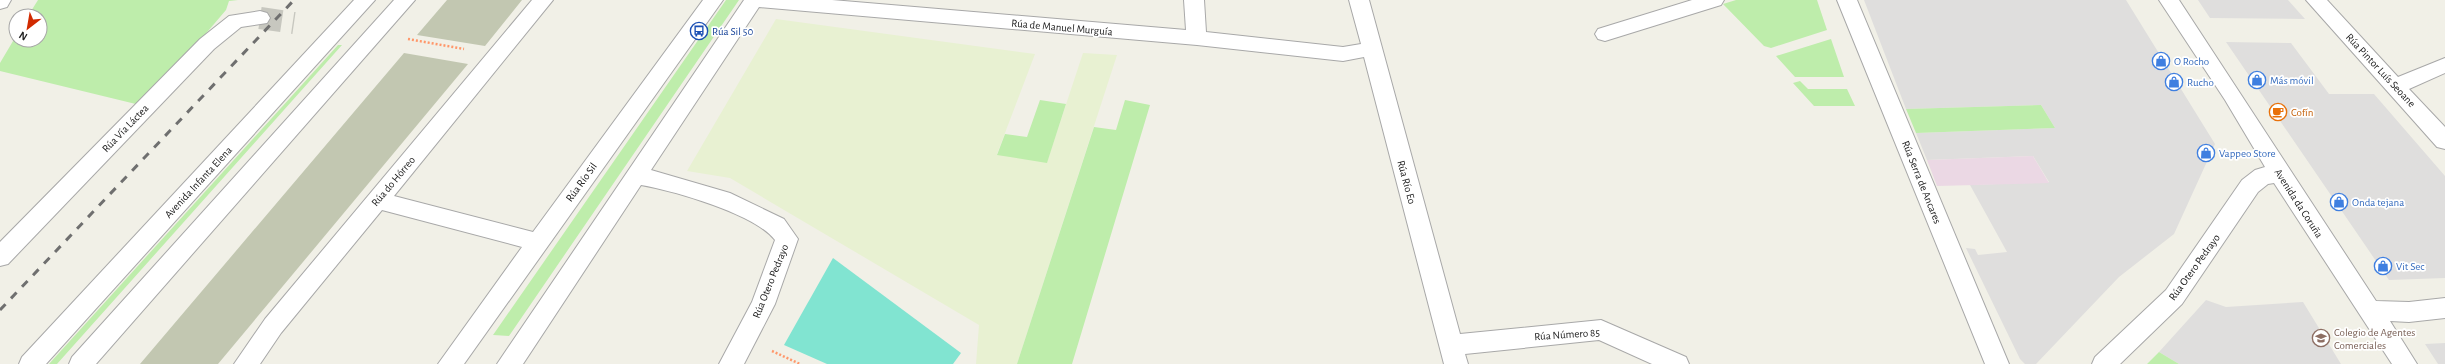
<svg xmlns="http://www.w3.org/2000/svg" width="2445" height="364" font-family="'Alegreya Sans',sans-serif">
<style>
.residential{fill:#dfdedd}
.industrial{fill:#ebd8e4}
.construction{fill:#c2c7b1}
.farmland{fill:#e8f1d2}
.grass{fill:#beedab}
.pitch{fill:#81e4d1}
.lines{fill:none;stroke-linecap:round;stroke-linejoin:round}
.minor-tunnel{stroke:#c7c7bf;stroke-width:22;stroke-dasharray:22 11;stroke-linecap:butt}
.minor-casing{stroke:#a8a8a8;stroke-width:2}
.path{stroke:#ff976a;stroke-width:2.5;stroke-dasharray:2 2;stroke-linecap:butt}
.minor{fill:#fff;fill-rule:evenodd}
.rail{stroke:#6f6f6f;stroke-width:3;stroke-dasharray:8 8;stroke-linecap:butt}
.labels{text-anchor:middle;stroke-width:3.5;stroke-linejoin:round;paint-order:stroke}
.street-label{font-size:11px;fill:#212121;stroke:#fff}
.transit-label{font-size:11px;fill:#164399;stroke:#fff;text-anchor:start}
.shop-label{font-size:11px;fill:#366cbe;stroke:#fff;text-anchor:start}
.food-label{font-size:11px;fill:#c56008;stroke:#fff;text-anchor:start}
.education-label{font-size:11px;fill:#785e54;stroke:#fff;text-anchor:start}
</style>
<rect width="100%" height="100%" fill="#f1f0e7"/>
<path class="residential" d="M1864 0H2126L2215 144 2174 234 2119 277 2036 364H2025L2020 359 1966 248 1975 249 1978 255 2007 252 1970 185 2049 182 2033 156 1927 160 1916 133 2055 128 2041 105 1906 109Z
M2198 0H2288L2305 19 2210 18Z
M2226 42 2291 43 2329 94H2374L2445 176V278L2389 280Z
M2206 300 2226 307 2303 302 2341 364H2179L2159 352Z
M2445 343V364H2438L2425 344Z"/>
<path class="industrial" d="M2033 156 2049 183 1937 186 1927 160Z"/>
<path class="construction" d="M447 0H522L485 46 417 35Z
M404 53 468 64 218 364H140Z"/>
<path class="farmland" d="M776 19 1035 54 997 154 1047 162 1083 53 1117 55 1017 364H976L979 325 730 178 687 171Z"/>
<path class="grass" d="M38 0H238L229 1 226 10 144 106 0 71V63L16 36V40H40V16H28Z
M726 0H739L509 336 493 335Z
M1736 0H1817L1827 30 1771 48 1764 46 1723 4Z
M1831 39 1844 77H1795L1776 56Z
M338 45H342L57 364H49Z
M1800 81 1808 89H1847L1855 106H1814L1793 83Z
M1040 100 1066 104 1047 163 997 155 1005 134 1027 137Z
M1125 100 1150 105 1072 364H1017L1094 127 1116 130Z
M2041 105 2055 128 1916 133 1906 109Z
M2159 352 2179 364H2147Z"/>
<path class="pitch" d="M833 258 961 353 953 364H827L784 345Z"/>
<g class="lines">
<path class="minor-tunnel" d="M260 18 294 23"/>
<defs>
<path id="minor" d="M0 0H11L7 7 0 9Z
M354 0H375L46 364H19L22 357Z
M394 0H415L96 364H69L72 357Z
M532 0H553L394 196 533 232 703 0H723L464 364H438L522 247 382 210 281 333 260 364H234L265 319Z
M744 0H832L1186 30 1184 0H1204L1206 32 1343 47 1361 44 1349 0H1369L1460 334 1601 320 1686 357 1689 364H1652L1599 340 1465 354 1468 364H1444L1364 57 1343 61 1197 45 759 7 651 170 730 193 784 219 798 239 775 304 744 364H719L752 302 775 240C755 214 675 191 641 185L523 364H497Z
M1692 0H1724L1721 5 1605 41 1598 39 1595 34 1598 29Z
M1837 0H1857L2009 364H1985Z
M2159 0H2179L2376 301 2409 302 2445 298V318L2409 322 2390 321 2417 364H2392L2274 183 2268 184 2258 192 2182 304 2120 364H2092L2095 357 2166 290 2242 180 2255 170 2265 167 2225 100Z
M2306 0H2327L2398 77 2445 58V73L2409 89 2445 127V149L2437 147Z
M260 11 267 13 270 18 267 23 241 27 214 49 8 264 0 266V242L200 39 229 16Z"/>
</defs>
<use href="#minor" class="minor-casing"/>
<path class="path" d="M408 39 464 49
M772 351 800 364"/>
<use href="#minor" class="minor"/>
<path class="rail" d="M0 310 294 0"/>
</g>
<defs>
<symbol id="bus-ring" viewBox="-11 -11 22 22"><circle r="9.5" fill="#fff" stroke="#1a4fb4" stroke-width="1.5"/><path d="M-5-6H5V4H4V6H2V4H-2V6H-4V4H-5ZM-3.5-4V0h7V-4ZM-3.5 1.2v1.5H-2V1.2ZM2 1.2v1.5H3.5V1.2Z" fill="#1a4fb4"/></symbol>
<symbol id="shop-ring" viewBox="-11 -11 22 22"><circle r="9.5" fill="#fff" stroke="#3f7fe0" stroke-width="1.5"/><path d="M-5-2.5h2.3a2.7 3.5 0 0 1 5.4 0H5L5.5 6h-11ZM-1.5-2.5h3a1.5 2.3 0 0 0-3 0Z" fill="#3f7fe0"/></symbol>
<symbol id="cafe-ring" viewBox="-11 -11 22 22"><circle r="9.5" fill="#fff" stroke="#e8710a" stroke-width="1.5"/><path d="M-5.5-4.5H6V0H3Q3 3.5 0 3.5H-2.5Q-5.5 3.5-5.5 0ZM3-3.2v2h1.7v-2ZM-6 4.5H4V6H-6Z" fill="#e8710a"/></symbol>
<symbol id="university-ring" viewBox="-11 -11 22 22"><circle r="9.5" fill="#fff" stroke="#8d6e63" stroke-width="1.5"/><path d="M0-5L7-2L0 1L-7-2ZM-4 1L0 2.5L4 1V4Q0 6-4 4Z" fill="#8d6e63"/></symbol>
</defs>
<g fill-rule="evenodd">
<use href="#bus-ring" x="689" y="21" width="20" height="20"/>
<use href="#shop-ring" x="2151" y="51" width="20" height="20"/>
<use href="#shop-ring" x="2247" y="70" width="20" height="20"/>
<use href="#shop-ring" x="2164" y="72" width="20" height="20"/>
<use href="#cafe-ring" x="2268" y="102" width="20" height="20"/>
<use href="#shop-ring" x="2196" y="143" width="20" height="20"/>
<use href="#shop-ring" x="2329" y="192" width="20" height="20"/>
<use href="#shop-ring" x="2373" y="256" width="20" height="20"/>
<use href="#university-ring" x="2311" y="328" width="20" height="20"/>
</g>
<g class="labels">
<g class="street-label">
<text transform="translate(1062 27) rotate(5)" y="4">Rúa de Manuel Murguía</text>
<text transform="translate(2381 70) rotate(47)" y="4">Rúa Pintor Luís Seoane</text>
<text transform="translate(125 128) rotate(-46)" y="4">Rúa Vía Láctea</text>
<text transform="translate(393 181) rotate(-50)" y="4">Rúa do Hórreo</text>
<text transform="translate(198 182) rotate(-47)" y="4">Avenida Infanta Elena</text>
<text transform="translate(581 182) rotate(-54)" y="4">Rúa Río Sil</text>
<text transform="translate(1407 182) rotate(75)" y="4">Rúa Río Eo</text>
<text transform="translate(1922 182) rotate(68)" y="4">Rúa Serra de Ancares</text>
<text transform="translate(2299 203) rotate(57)" y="4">Avenida da Coruña</text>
<text transform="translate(2194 267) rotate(-54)" y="4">Rúa Otero Pedrayo</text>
<text transform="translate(770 281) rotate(-68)" y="4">Rúa Otero Pedrayo</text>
<text transform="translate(1567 334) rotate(-4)" y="4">Rúa Número 85</text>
</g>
<g class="transit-label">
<text x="712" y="35">Rúa Sil 50</text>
</g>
<g class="shop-label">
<text x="2174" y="65">O Rocho</text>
<text x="2270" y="84">Más móvil</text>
<text x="2187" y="86">Rucho</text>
<text x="2219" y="157">Vappeo Store</text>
<text x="2352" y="206">Onda tejana</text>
<text x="2396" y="270">Vit Sec</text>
</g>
<g class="food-label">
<text x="2291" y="116">Cofín</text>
</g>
<g class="education-label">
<text x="2334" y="336">Colegio de Agentes<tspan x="2334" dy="13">Comerciales</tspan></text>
</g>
</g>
<g transform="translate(28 28) rotate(211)"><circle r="19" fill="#ffffff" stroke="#a6a6a6"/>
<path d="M0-3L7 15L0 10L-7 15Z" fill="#d12a00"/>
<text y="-6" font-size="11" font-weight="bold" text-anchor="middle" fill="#212121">N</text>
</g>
</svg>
